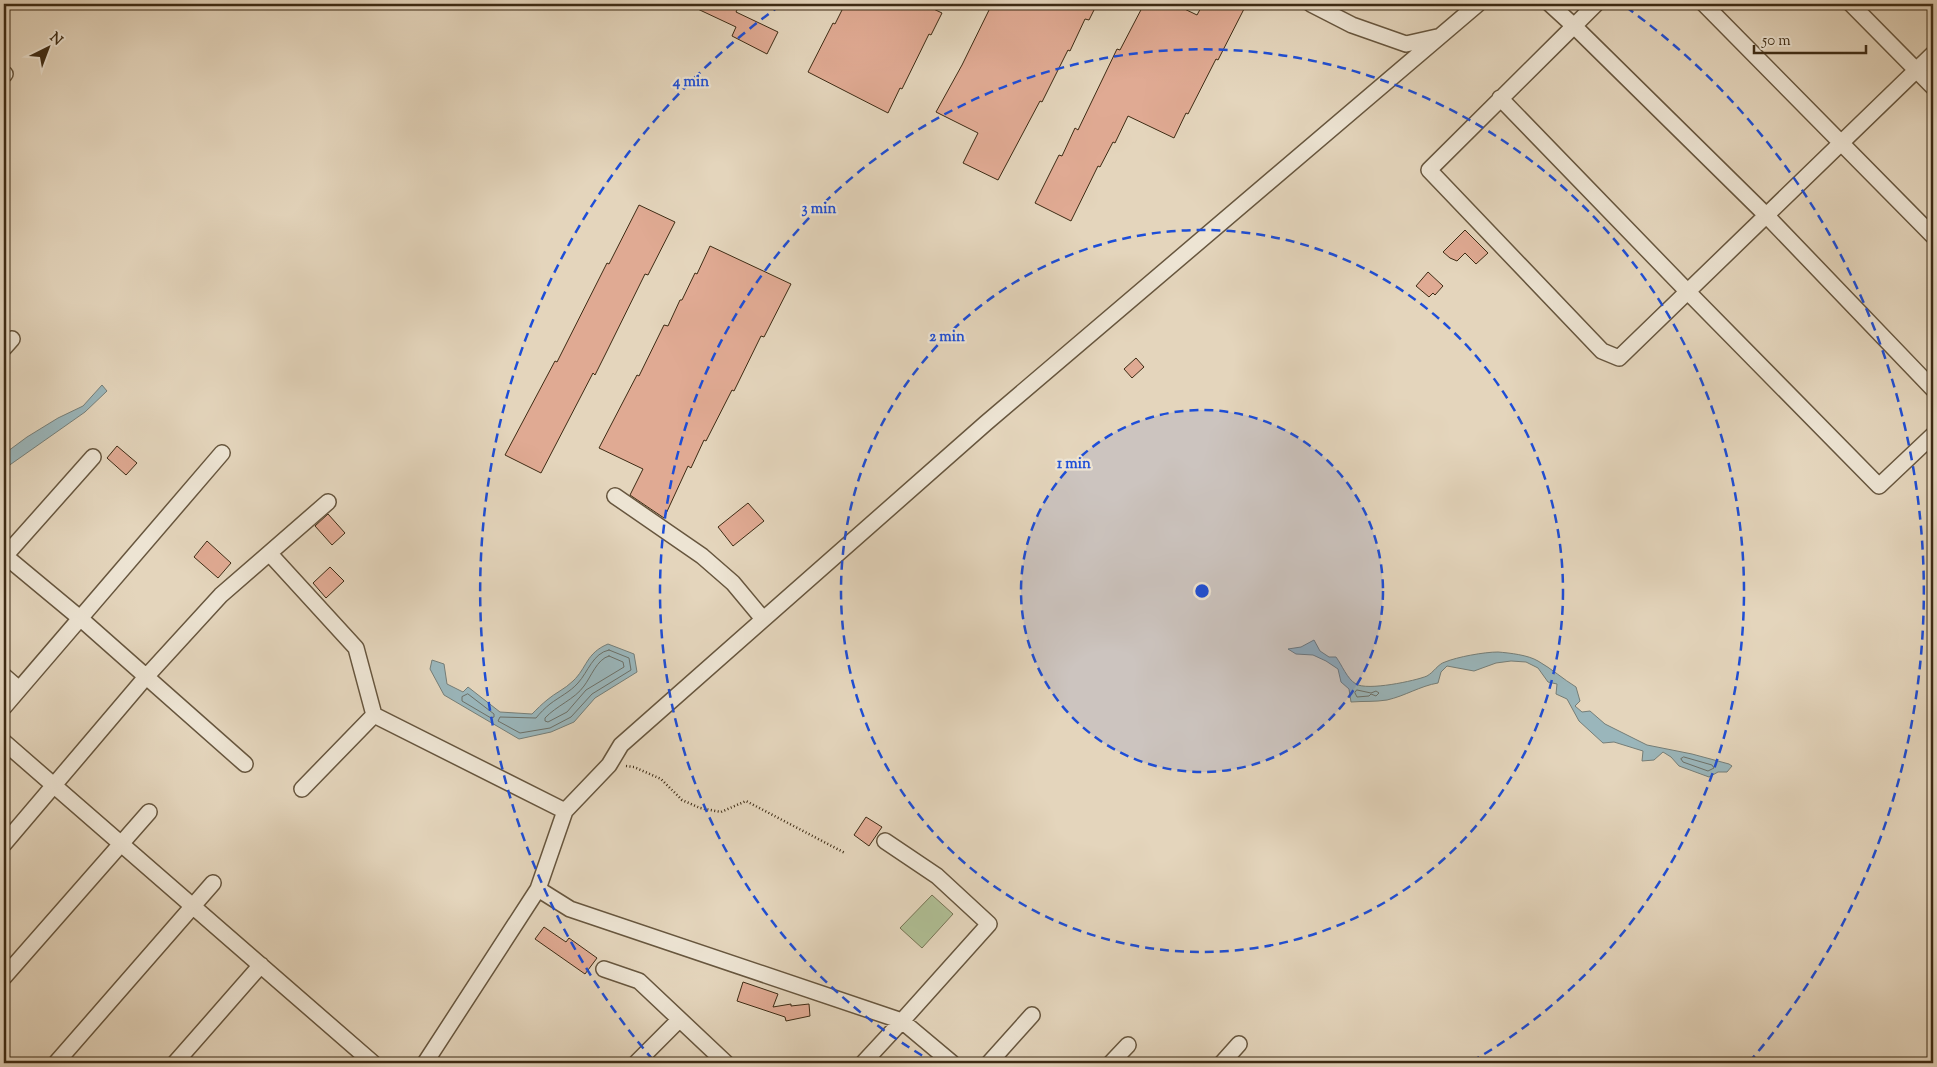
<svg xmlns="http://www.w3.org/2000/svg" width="1937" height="1067" font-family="'Sorts Mill Goudy',serif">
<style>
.green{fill:#afbe94;stroke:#767454}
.water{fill:#9ab6bb;stroke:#757e78}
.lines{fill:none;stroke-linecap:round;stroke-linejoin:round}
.shore{stroke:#6c7068;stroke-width:1}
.building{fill:#e0aa93;stroke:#3d2b14}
.minor-casing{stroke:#67563e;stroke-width:18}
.path{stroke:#3d2b14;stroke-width:2.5;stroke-dasharray:1 2.5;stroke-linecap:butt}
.minor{stroke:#ede4d3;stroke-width:15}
.ring{fill:none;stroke:#1d4ed8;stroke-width:2.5;stroke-dasharray:9 6}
.centre{fill:#1d4ed8;stroke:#ede4d3;stroke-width:2.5}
.ring-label{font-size:15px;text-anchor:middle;font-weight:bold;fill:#1d4ed8;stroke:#ede4d3;stroke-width:4.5;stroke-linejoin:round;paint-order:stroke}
</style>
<rect width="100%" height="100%" fill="#e4d5bc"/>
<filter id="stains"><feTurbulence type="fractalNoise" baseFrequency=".004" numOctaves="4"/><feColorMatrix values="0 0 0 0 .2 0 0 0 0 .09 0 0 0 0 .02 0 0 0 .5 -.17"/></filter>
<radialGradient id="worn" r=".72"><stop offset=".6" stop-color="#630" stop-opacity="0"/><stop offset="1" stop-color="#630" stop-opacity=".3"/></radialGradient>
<path class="green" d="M932 895 953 914 922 948 900 928Z"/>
<path class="water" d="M102 385 107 391 85 412 4 469V454L27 437 58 418 83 406Z
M1314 640 1320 651 1329 657H1336C1342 665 1347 679 1356 684 1367 691 1415 681 1427 676 1434 672 1438 664 1445 662 1457 657 1484 652 1498 652 1510 653 1528 655 1538 661 1552 669 1563 679 1576 687L1580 701 1575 706 1582 712 1590 711 1605 724 1647 745 1692 754 1729 764 1732 766 1727 772H1718L1709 777 1679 766 1671 757 1663 752 1654 760 1642 761 1643 751 1614 742 1603 743 1579 721 1567 699 1556 694 1557 684 1548 682 1538 668 1526 662 1511 661 1496 663 1474 671 1447 666 1441 672 1438 683C1420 686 1405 696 1387 700 1375 702 1363 701 1351 702L1349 689 1341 682 1338 669 1326 661 1313 655 1296 654 1288 649 1301 647Z
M608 644 634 654 637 672 595 698 574 722 551 732 519 739 444 695 430 669 432 660 444 664 447 684 463 692 468 687 500 712 532 714C537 709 542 704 547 700 555 693 565 689 573 681 587 668 586 653 608 644Z"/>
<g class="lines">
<path class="shore" d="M609 650 629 658 631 670 592 694 571 717 550 728 520 733 498 721 500 717 536 718C540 713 545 708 550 704 559 697 570 692 578 683 588 672 593 653 609 650Z
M609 656 623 662 624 667 586 690 567 712 548 722 545 721V718C556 706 575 699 584 686 591 677 597 659 609 656Z
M1357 690 1371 693 1376 691 1379 693 1376 696 1371 694 1369 696 1357 697 1355 693Z
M468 694 494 714V717L491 718 462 701V697Z
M1684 757 1712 765 1714 768 1708 771 1683 762 1681 759Z"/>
</g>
<path class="building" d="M687 4H740L736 12 778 32 767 54 732 36 736 27Z
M845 4H923L942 13 931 35 929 34 902 89 900 88 888 113 808 72 833 23 835 24Z
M992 4H1097L1089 20 1085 19 1070 51 1068 50 1042 102 1040 101 998 180 963 163 978 133 936 112 962 65Z
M1144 4H1174L1197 15 1203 4H1238L1245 7 1218 60 1216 59 1188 114 1186 113 1174 138 1128 116 1115 143 1113 142 1100 167 1098 166 1071 221 1035 203 1059 155 1062 156 1075 128 1078 130 1117 49 1120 50Z
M639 205 675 222 648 275 645 274 607 351 595 375 593 373 541 473 505 455 555 361 557 362 607 263 609 264Z
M1465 230 1488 253 1476 264 1465 253 1457 261 1450 258 1443 252Z
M710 246 791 284 764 337 761 336 734 391 732 390 706 441 704 440 691 468 688 466 664 518 630 495 643 469 599 448 637 375 639 376 664 325 668 326 680 300H682L695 273 697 274Z
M1428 272 1443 286 1435 295 1433 293 1429 297 1416 286Z
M1136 358 1144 367 1132 378 1124 369Z
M117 446 137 463 126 475 107 458Z
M748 503 764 521 733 546 718 527Z
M328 514 345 533 332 545 315 526Z
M207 541 231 563 218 578 194 557Z
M330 567 344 581 326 598 313 583Z
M866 817 882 827 869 846 854 835Z
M544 927 566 942 569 938 597 958 585 974 535 939Z
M743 982 778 994 773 1007 791 1004V1006L809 1004 810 1016 786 1021 785 1017 737 1001Z"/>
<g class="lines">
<defs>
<path id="minor" d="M1311 4 1352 25 1406 44 1437 37
M1550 4 1574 26 1429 170 1602 351 1619 358 1933 54
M1596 4 1574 26 1767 216 1933 389
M1704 4 1933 236
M1851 4 1933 87
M4 75 5 74
M1500 98 1688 292 1879 486 1933 435
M4 348 12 339
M615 496 702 556 733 583 763 619
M270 554 356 648 374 715 565 811
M4 555 81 619 245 764
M5 556 93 457
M4 676 19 689
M4 707 222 453
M4 742 373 1063
M302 789 374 715
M4 844 145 678 221 595 328 502
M538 889 570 909 902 1021 989 924 937 876 885 841
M604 969 639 981 726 1063
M4 977 149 812
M56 1063 213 883
M175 1063 261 965
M425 1063 538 889 565 811 609 765 621 745 986 423 1478 4
M636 1063 679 1020
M863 1063 902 1021 952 1063
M989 1063 1032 1015
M1111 1063 1128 1045
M1222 1063 1239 1044"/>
</defs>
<use href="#minor" class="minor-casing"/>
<path class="path" d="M626 766 634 767 661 779 682 800 700 808 721 812 746 801 845 853"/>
<use href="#minor" class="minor"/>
</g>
<circle cx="1202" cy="591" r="181" fill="#1d4ed8" fill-opacity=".12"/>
<g class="ring">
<circle cx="1202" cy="591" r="181"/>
<circle cx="1202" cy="591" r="361"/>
<path d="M935 1063A542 542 0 1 1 1469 1063"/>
<path d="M653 1060A722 722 0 0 1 778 7M1626 7A722 722 0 0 1 1751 1060"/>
</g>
<circle cx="1202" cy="591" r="8" class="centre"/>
<g class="ring-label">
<text x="691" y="86">4 min</text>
<text x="819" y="213">3 min</text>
<text x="947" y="341">2 min</text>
<text x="1074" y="468">1 min</text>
</g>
<rect width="1937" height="1067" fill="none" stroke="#e4d5bc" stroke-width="20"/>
<rect x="5" y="5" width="1927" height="1057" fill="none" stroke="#3d2b14" stroke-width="2.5"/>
<rect x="10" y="10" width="1917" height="1047" fill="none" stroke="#3d2b14"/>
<g transform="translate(48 48) rotate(42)" stroke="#ede4d3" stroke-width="4" paint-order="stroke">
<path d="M0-4L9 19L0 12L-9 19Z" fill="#3d2b14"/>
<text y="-8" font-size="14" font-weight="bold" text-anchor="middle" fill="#3d2b14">N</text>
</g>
<path d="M1754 45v8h112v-8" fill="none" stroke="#3d2b14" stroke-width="2.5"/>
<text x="1762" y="45" font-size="15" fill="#3d2b14" stroke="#ede4d3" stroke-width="4" paint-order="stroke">50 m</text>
<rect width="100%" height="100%" filter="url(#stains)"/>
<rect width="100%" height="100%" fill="url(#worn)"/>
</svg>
